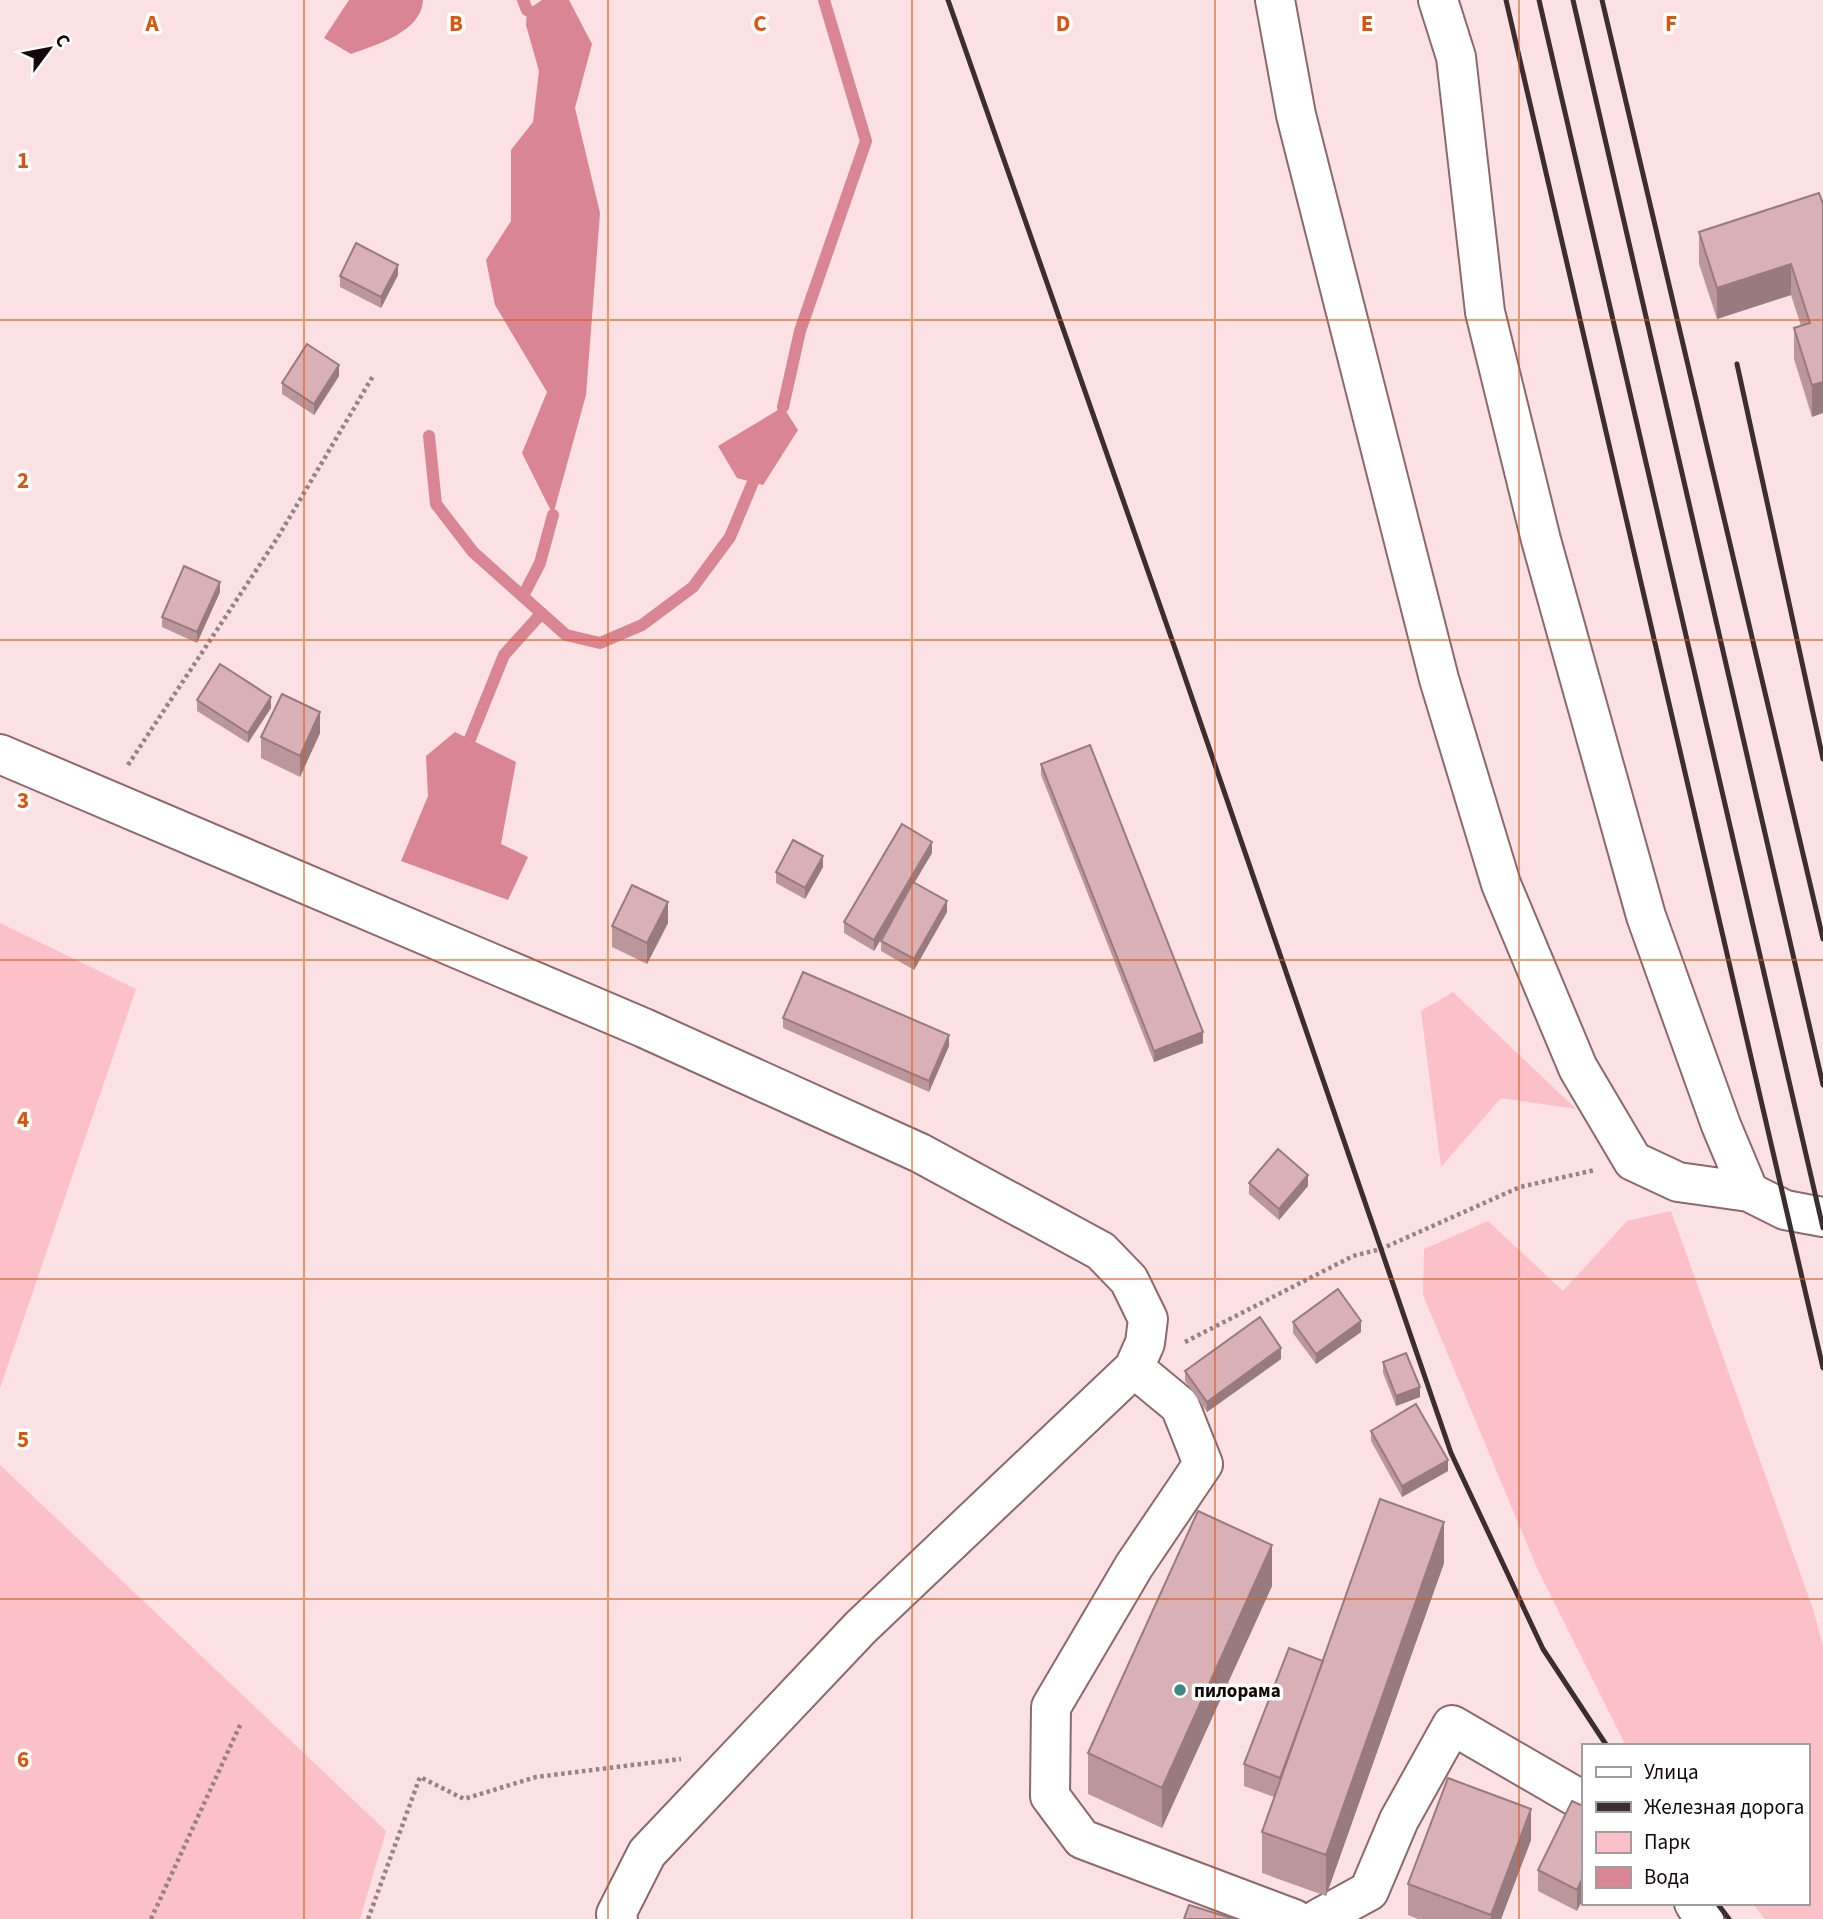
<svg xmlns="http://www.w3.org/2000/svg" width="1823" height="1919" font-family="'Source Sans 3',sans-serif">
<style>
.green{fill:#fcc0c9}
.water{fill:#d98594}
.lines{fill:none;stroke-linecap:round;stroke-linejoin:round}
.stream{stroke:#d98594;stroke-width:12}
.minor-casing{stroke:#8d686d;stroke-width:42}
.path{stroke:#978386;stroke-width:4.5;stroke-dasharray:3.5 3.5;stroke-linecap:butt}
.minor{stroke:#fff;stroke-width:38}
.rail{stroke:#3c2d30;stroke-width:5}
.wall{fill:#bb979c}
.shaded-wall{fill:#987b7f}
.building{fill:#d9b0b5;stroke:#987b7f;stroke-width:2}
.grid{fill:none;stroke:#dd550c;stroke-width:2;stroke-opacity:0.55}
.poi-dot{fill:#3e8681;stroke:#fff;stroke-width:2.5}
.labels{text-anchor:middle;stroke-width:7;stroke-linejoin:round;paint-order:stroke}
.poi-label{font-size:19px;font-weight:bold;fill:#14070a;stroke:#fff;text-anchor:start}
.grid-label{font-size:23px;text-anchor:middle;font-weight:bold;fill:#dd550c;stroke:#fff;stroke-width:7;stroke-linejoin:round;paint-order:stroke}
</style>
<rect width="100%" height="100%" fill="#fbe1e4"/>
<path class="green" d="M0 923 136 989 0 1388Z
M1453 992 1576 1109 1501 1098 1441 1167 1421 1011Z
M1671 1211 1813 1609 1823 1646V1919H1765L1752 1903H1807V1746H1626L1537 1568 1423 1295 1424 1249 1488 1221 1563 1291 1627 1221Z
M0 1465 386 1831 360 1919H0Z"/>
<path class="water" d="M349 0H423C422 32 375 45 351 54L324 38Z
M542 0H569L592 44 575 108 600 213 586 395 553 515 522 453 547 392 495 305 486 260 511 221V150L533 122 539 71 526 25 527 10Z
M783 407 798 430 763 485 737 478 718 446Z
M455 732 516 762 501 844 528 857 508 900 401 861 428 796 426 756Z"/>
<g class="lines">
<path class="stream" d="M523 0 527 10
M783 407 800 331 866 141 824 0
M429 436 436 504 473 552 566 635 600 643 642 625 693 587 730 537 753 482
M523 596 540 563 553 515
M470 739 504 655 540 615"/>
<defs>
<path id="minor" d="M1275 0 1296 115 1439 679 1501 884 1578 1068 1633 1161 1678 1182 1749 1192 1785 1210 1823 1217
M1438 0 1456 57 1485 312 1541 540 1646 916 1721 1125 1749 1192
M0 754 644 1028 920 1153 1101 1251 1129 1280 1148 1319 1145 1343 1134 1368 861 1627 647 1853 616 1914 618 1919
M1134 1368 1180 1406 1203 1464 1134 1566 1051 1707 1050 1796 1082 1839 1294 1919
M1694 1903 1704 1919
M1318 1919 1369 1891 1399 1820 1452 1725 1583 1801"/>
</defs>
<use href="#minor" class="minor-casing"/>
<path class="path" d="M128 765 278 537 373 376
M1185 1342 1353 1256 1381 1249 1520 1187 1595 1170
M151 1919 241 1723
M368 1919 420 1777 464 1799 536 1777 681 1759"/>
<use href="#minor" class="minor"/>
<path class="rail" d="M948 0 1178 657 1451 1453 1543 1649 1607 1746
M1506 0 1823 1368
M1539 0 1823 1228
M1573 0 1823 1085
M1602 0 1823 939
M1737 364 1823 759
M1717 1903 1729 1919"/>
</g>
<path class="wall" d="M1819 193 1812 417 1794 359V328L1801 326 1791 295 1717 319 1699 264V232Z
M398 275 381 308 340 287V276Z
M339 376 314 415 282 394V383Z
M220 592 197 643 162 627V617Z
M197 700 271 708 248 743 197 711Z
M320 733 300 777 261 758V737Z
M1041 764 1203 1043 1154 1062 1041 775Z
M932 853 914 883 947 912 914 970 881 951V941L899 908 874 951 844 933V922Z
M823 867 805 899 776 883V872Z
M668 923 647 964 612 947V926Z
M783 1018 949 1046 929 1092 783 1028Z
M1249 1183 1308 1186 1279 1220 1249 1194Z
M1293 1322 1361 1332 1316 1364 1293 1333Z
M1281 1359 1207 1412 1185 1381V1371Z
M1383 1362 1420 1397 1396 1406 1383 1373Z
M1371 1431 1448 1471 1402 1497 1371 1441Z
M1444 1563 1326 1896 1262 1873V1832L1274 1797 1244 1786V1764L1323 1661Z
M1272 1586 1162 1828 1088 1794V1753Z
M1583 1806 1577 1911 1538 1891V1870Z
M1531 1840 1501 1919H1418L1408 1915V1884Z"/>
<path class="shaded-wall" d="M1791 264V295L1717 319V288Z
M398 265V275L381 308V297Z
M339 365V376L314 415V404Z
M1823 382V413L1812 417V385Z
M220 582V592L197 643V632Z
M271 697V708L248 743V733Z
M320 712V733L300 777V756Z
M932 842V853L874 951V940Z
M823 856V867L805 899V888Z
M947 901V912L914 970V959Z
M668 902V923L647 964V943Z
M1203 1032V1043L1154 1062V1051Z
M949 1035V1046L929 1092V1081Z
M1308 1175V1186L1279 1220V1209Z
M1361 1321V1332L1316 1364V1354Z
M1281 1348V1359L1207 1412V1402Z
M1420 1387V1397L1396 1406V1396Z
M1448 1460V1471L1402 1497V1486Z
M1444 1522V1563L1326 1896V1855Z
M1272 1545V1586L1162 1828V1788Z
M1531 1809V1840L1501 1919H1491V1915Z
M1583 1877V1899L1577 1911V1890Z"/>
<path class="building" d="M1819 193 1823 204V382L1812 385 1794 328 1810 323 1791 264 1717 288 1699 232Z
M356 243 398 265 381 297 340 276Z
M307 344 339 365 314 404 282 383Z
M184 566 220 582 197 632 162 617Z
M220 664 271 697 248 733 197 700Z
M282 694 320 712 300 756 261 737Z
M1090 745 1203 1032 1154 1051 1041 764Z
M902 824 932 842 874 940 844 922Z
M793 840 823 856 805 888 776 872Z
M913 882 947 901 914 959 881 941Z
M632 885 668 902 647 943 612 926Z
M803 972 949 1035 929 1081 783 1018Z
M1278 1149 1308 1175 1279 1209 1249 1183Z
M1338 1289 1361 1321 1316 1354 1293 1322Z
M1260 1317 1281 1348 1207 1402 1185 1371Z
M1406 1353 1420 1387 1396 1396 1383 1362Z
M1416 1404 1448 1460 1402 1486 1371 1431Z
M1380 1499 1444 1522 1326 1855 1262 1832Z
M1198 1511 1272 1545 1162 1788 1088 1753Z
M1289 1648 1323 1661 1280 1778 1244 1764Z
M1448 1778 1531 1809 1491 1915 1408 1884Z
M1572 1801 1583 1806V1877L1577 1890 1538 1870Z
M1189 1905 1234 1919H1184Z"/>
<path class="grid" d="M304 0V1919M608 0V1919M912 0V1919M1215 0V1919M1519 0V1919M0 320H1823M0 640H1823M0 960H1823M0 1279H1823M0 1599H1823"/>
<circle class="poi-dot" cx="1180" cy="1690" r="7"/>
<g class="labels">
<g class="poi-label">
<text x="1194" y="1697">пилорама</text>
</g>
</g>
<g class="grid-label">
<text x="152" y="31">A</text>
<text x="456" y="31">B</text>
<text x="760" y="31">C</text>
<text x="1063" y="31">D</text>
<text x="1367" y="31">E</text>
<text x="1671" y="31">F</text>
<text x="23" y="168">1</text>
<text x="23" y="488">2</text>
<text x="23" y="808">3</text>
<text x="23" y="1127">4</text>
<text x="23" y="1447">5</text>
<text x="23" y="1767">6</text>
</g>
<rect x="1582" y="1744" width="228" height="161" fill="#ffffff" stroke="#a19c9d" stroke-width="2"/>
<rect x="1596" y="1767" width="35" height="10" fill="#ffffff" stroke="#a19c9d" stroke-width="2"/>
<text x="1644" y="1779" font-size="21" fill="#14070a">Улица</text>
<rect x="1596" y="1802" width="35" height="10" fill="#3c2d30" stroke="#a19c9d" stroke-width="2"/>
<text x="1644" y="1814" font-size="21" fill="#14070a">Железная дорога</text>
<rect x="1596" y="1832" width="35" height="21" fill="#fcc0c9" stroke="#a19c9d" stroke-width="2"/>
<text x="1644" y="1849" font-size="21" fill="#14070a">Парк</text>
<rect x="1596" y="1867" width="35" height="21" fill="#d98594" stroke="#a19c9d" stroke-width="2"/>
<text x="1644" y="1884" font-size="21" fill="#14070a">Вода</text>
<g transform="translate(49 49) rotate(58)" stroke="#ffffff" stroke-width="5" paint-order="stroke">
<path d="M0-5L12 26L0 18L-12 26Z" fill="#14070a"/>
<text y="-10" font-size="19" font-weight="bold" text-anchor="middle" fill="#14070a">С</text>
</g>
</svg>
